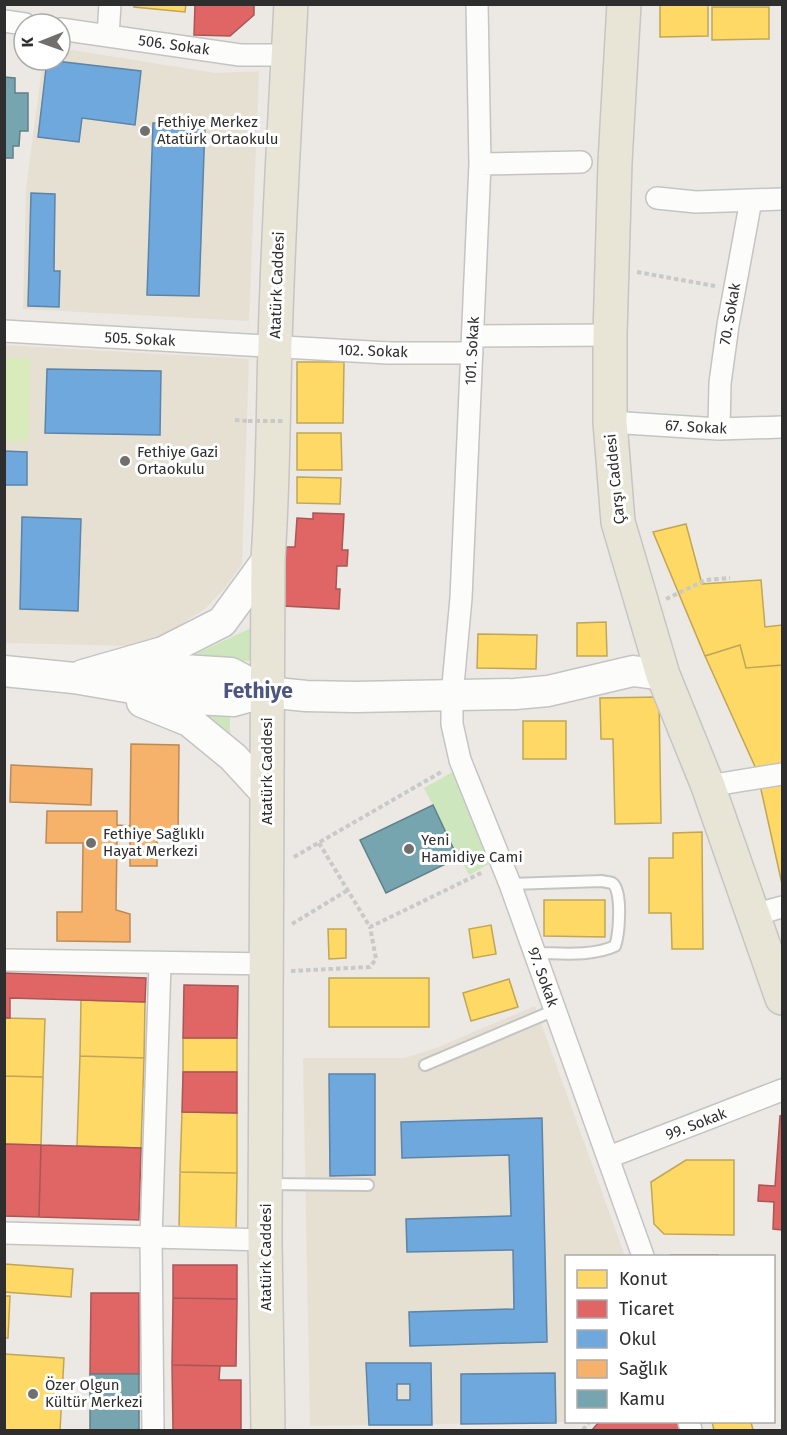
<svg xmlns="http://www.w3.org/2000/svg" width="787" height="1435" font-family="'Fira Sans',sans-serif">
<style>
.education{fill:#e6e0d3}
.green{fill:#cee6be}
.pitch{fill:#d9eabb}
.homes{fill:#ffd966;stroke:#c0a655;stroke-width:1.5}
.shops{fill:#e06666;stroke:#ab5555;stroke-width:1.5}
.schools{fill:#6fa8dc;stroke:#5c83a8;stroke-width:1.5;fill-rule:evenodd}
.health{fill:#f6b26b;stroke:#ba8a59;stroke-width:1.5}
.public{fill:#76a5af;stroke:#608188;stroke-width:1.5}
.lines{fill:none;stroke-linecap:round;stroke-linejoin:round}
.lane-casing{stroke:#c5c4c5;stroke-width:14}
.street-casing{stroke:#c5c4c5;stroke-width:24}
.secondary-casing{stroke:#c5c4c5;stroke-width:33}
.primary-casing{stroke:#c6c5c4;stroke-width:36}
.path{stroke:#c9c9c8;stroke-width:4;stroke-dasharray:4.5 3;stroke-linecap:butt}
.lane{stroke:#fcfcfb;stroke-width:10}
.street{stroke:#fcfcfb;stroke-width:21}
.secondary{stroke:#fcfcfb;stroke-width:30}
.primary{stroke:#e8e4d6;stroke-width:33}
.path-bridge{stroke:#c9c9c8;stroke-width:4;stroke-dasharray:4.5 3;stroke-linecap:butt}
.poi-dot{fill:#706f6e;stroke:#fff;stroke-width:2}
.labels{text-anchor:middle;stroke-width:6;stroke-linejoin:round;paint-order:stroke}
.street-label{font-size:15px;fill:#2e2e2e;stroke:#fff}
.poi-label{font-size:15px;fill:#2e2e2e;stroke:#fff;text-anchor:start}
.district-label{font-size:21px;font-weight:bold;fill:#4d5680;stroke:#fff}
</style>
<rect width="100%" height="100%" fill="#ece8e4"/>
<path class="education" d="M60 48 215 73 259 71 249 321 23 309 26 189 43 60H60Z
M4 345 249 359 242 564 224 589 205 609 169 632 132 646 5 643Z
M535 1006 625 1256H566V1422H576L310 1426 303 1058H404L436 1048Z"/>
<path class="green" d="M251 628 250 661 183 660Z
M189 705 230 718V739Z
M456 770 496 860 469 875 424 788Z"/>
<path class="pitch" d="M5 358H30L28 441H5Z"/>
<path class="homes" d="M134 4H186L185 12 134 7Z
M660 4H708V36L660 37Z
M712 7H769V39L712 40Z
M297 362H344L343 423H297Z
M297 433H341L342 470H297Z
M297 477 341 478 340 504 297 503Z
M686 524 702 584 761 580 765 627 782 625V665L746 668 740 645 705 656 653 532Z
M606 622 607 656H577V623Z
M478 634 537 635 536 669 477 668Z
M740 645 746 668 782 665V768L757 771 705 656Z
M659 697 661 823 615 824 613 739H601L600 698Z
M523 721H566V759H523Z
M782 780V884L760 785Z
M702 832 703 949H672L671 913H649V858H673V833Z
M544 900H605V937L544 936Z
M491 925 496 954 473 958 469 929Z
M328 929H346V958L329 959Z
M329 978H429V1027H329Z
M509 979 518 1007 471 1021 463 993Z
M81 1000 145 1002 144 1058 80 1056Z
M4 1018 45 1019 43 1077 4 1076Z
M183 1038H237V1072H183Z
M80 1056 144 1058 141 1148 77 1146Z
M4 1076 43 1077 41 1145 4 1144Z
M182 1112 237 1113V1173L180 1172Z
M686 1160H734V1235L664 1234 654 1224 651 1182Z
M180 1172 237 1173 236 1233 179 1232Z
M4 1264 73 1269 71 1297 4 1292Z
M4 1296H10L8 1338H4Z
M4 1354 64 1358 60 1430H4Z
M712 1422H751L753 1430H714Z"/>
<path class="shops" d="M195 4H254V15L230 36 194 35Z
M313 513 344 514 342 550H348L347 566H337L336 589H340L339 609 283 606 286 547H295L297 518 313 519Z
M4 973 146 978 145 1002 10 998V1018H4Z
M184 985 238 986 237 1038H183Z
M183 1072H237V1113L182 1112Z
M782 1115V1230L773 1229 774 1202 758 1201 759 1185 775 1186 780 1116Z
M4 1144 41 1145 39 1217 4 1216Z
M41 1145 141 1148 139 1220 39 1217Z
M670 1255H718V1256Z
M173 1265H237V1299L173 1298Z
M91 1293H139V1374H90Z
M173 1298 237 1299 236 1366 172 1365Z
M172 1365 220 1366 219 1380H241V1430H173Z
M599 1422H678L681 1430H592Z"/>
<path class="schools" d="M47 60 141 71 135 125 82 118 79 142 38 137Z
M153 123 205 125 199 296 147 295Z
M31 193 55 194 54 271H60L59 307 28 306Z
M47 369 161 371 160 435 45 433Z
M4 451 27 452V485H4Z
M22 517 81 519 78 611 20 609Z
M329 1074H375V1175L330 1176Z
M542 1118 547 1342 410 1346 409 1312 514 1309 513 1250 407 1252 406 1219 511 1216 509 1155 402 1158 401 1122Z
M366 1363H431L432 1425H369ZM397 1384H410V1400H397Z
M555 1373 556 1423 461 1424V1374Z"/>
<path class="health" d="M131 744 179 745 178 839H157V866H130V840L117 839 116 910 130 914V942L57 941V912H82L83 843H46L47 811H117V825L130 826Z
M11 765 92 769 91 805 10 802Z"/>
<path class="public" d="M4 77 15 78V93H28V131H20L19 146H13V158H4Z
M433 805 458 858 386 893 360 840Z
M90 1374H139V1430H90Z"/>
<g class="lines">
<defs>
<path id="lane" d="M510 884 602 881C605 882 609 882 612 883 623 890 619 935 615 946 591 957 560 953 534 953
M425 1065 555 1010
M268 1184 368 1185"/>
<path id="street" d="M477 4 480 164 461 598 452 696V724L460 760 510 884 643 1256
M4 21 25 24
M60 29 240 55H288
M108 36 110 4
M480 164 581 162
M657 198 696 202 782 199
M4 331 388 353H472
M473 336 610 335
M610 422 719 429 782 427
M719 429 720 383 728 325 751 200
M708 786 782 774
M753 915 782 907
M4 960 266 964
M609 1157 782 1090
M4 1233 265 1240
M689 1422 691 1430
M153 1430 151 1238 160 964"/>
<path id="secondary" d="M4 671 74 678 196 699 233 701 266 692 306 696 355 697 515 694 548 691 633 671 663 675
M134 672 167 669 231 673 266 692
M83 675 163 652 222 622 268 559
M142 702 189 721 233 757 267 794"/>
<path id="primary" d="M624 4 615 162 610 335V422L618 522 663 675 708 786 782 998
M268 1430 265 1240 268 559C273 488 273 417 275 345 278 232 285 118 291 4"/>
</defs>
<use href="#lane" class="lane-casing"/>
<use href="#street" class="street-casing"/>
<use href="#secondary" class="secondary-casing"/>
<use href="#primary" class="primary-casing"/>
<path class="path" d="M637 272 715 286
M235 420 247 421
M666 599 706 580 730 578
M319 843 370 927 483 872
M294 857 443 771
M292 924 348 890
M291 971 370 967 376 959 370 927
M583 1430 589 1422"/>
<use href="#lane" class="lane"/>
<use href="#street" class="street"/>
<use href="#secondary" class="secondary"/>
<use href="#primary" class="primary"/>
<path class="path-bridge" d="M248 421H283"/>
</g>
<g class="poi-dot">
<circle cx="145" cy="131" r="6"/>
<circle cx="125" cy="461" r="6"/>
<circle cx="91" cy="843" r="6"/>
<circle cx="409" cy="849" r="6"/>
<circle cx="33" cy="1394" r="6"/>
</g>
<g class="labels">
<g class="street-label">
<text transform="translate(174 45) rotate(8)" y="5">506. Sokak</text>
<text transform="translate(277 285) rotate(-88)" y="5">Atatürk Caddesi</text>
<text transform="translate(730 314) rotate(-80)" y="5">70. Sokak</text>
<text transform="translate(140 339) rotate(3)" y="5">505. Sokak</text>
<text transform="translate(373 351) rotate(2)" y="5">102. Sokak</text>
<text transform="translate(472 351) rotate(-87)" y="5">101. Sokak</text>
<text transform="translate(696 427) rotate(3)" y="5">67. Sokak</text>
<text transform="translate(615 479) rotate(-96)" y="5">Çarşı Caddesi</text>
<text transform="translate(267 771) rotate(-90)" y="5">Atatürk Caddesi</text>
<text transform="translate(543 977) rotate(70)" y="5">97. Sokak</text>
<text transform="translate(696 1124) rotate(-21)" y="5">99. Sokak</text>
<text transform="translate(266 1257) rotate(-90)" y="5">Atatürk Caddesi</text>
</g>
<g class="poi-label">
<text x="157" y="127">Fethiye Merkez<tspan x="157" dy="17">Atatürk Ortaokulu</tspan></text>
<text x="137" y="457">Fethiye Gazi<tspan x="137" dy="17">Ortaokulu</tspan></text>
<text x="103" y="839">Fethiye Sağlıklı<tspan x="103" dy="17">Hayat Merkezi</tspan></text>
<text x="421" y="845">Yeni<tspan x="421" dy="17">Hamidiye Cami</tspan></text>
<text x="45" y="1390">Özer Olgun<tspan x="45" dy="17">Kültür Merkezi</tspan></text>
</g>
<g class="district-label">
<text x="258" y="698">Fethiye</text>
</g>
</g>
<rect width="787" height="1435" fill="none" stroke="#2e2e2e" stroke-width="12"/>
<rect x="565" y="1255" width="210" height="168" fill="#ffffff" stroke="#ababab" stroke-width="1.5"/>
<rect x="577" y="1270" width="30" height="18" fill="#ffd966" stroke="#ababab" stroke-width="1.5"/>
<text x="619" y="1285" font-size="18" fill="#2e2e2e">Konut</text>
<rect x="577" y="1300" width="30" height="18" fill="#e06666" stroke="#ababab" stroke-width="1.5"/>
<text x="619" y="1315" font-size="18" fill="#2e2e2e">Ticaret</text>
<rect x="577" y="1330" width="30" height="18" fill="#6fa8dc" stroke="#ababab" stroke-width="1.5"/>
<text x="619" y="1345" font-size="18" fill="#2e2e2e">Okul</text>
<rect x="577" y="1360" width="30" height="18" fill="#f6b26b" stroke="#ababab" stroke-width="1.5"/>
<text x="619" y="1375" font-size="18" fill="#2e2e2e">Sağlık</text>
<rect x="577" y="1390" width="30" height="18" fill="#76a5af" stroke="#ababab" stroke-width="1.5"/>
<text x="619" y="1405" font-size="18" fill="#2e2e2e">Kamu</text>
<g transform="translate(42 42) rotate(269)"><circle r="28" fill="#ffffff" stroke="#ababab" stroke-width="1.5"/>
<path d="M0-4.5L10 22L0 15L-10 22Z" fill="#706f6e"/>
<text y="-9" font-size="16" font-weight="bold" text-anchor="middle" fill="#2e2e2e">K</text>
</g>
</svg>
